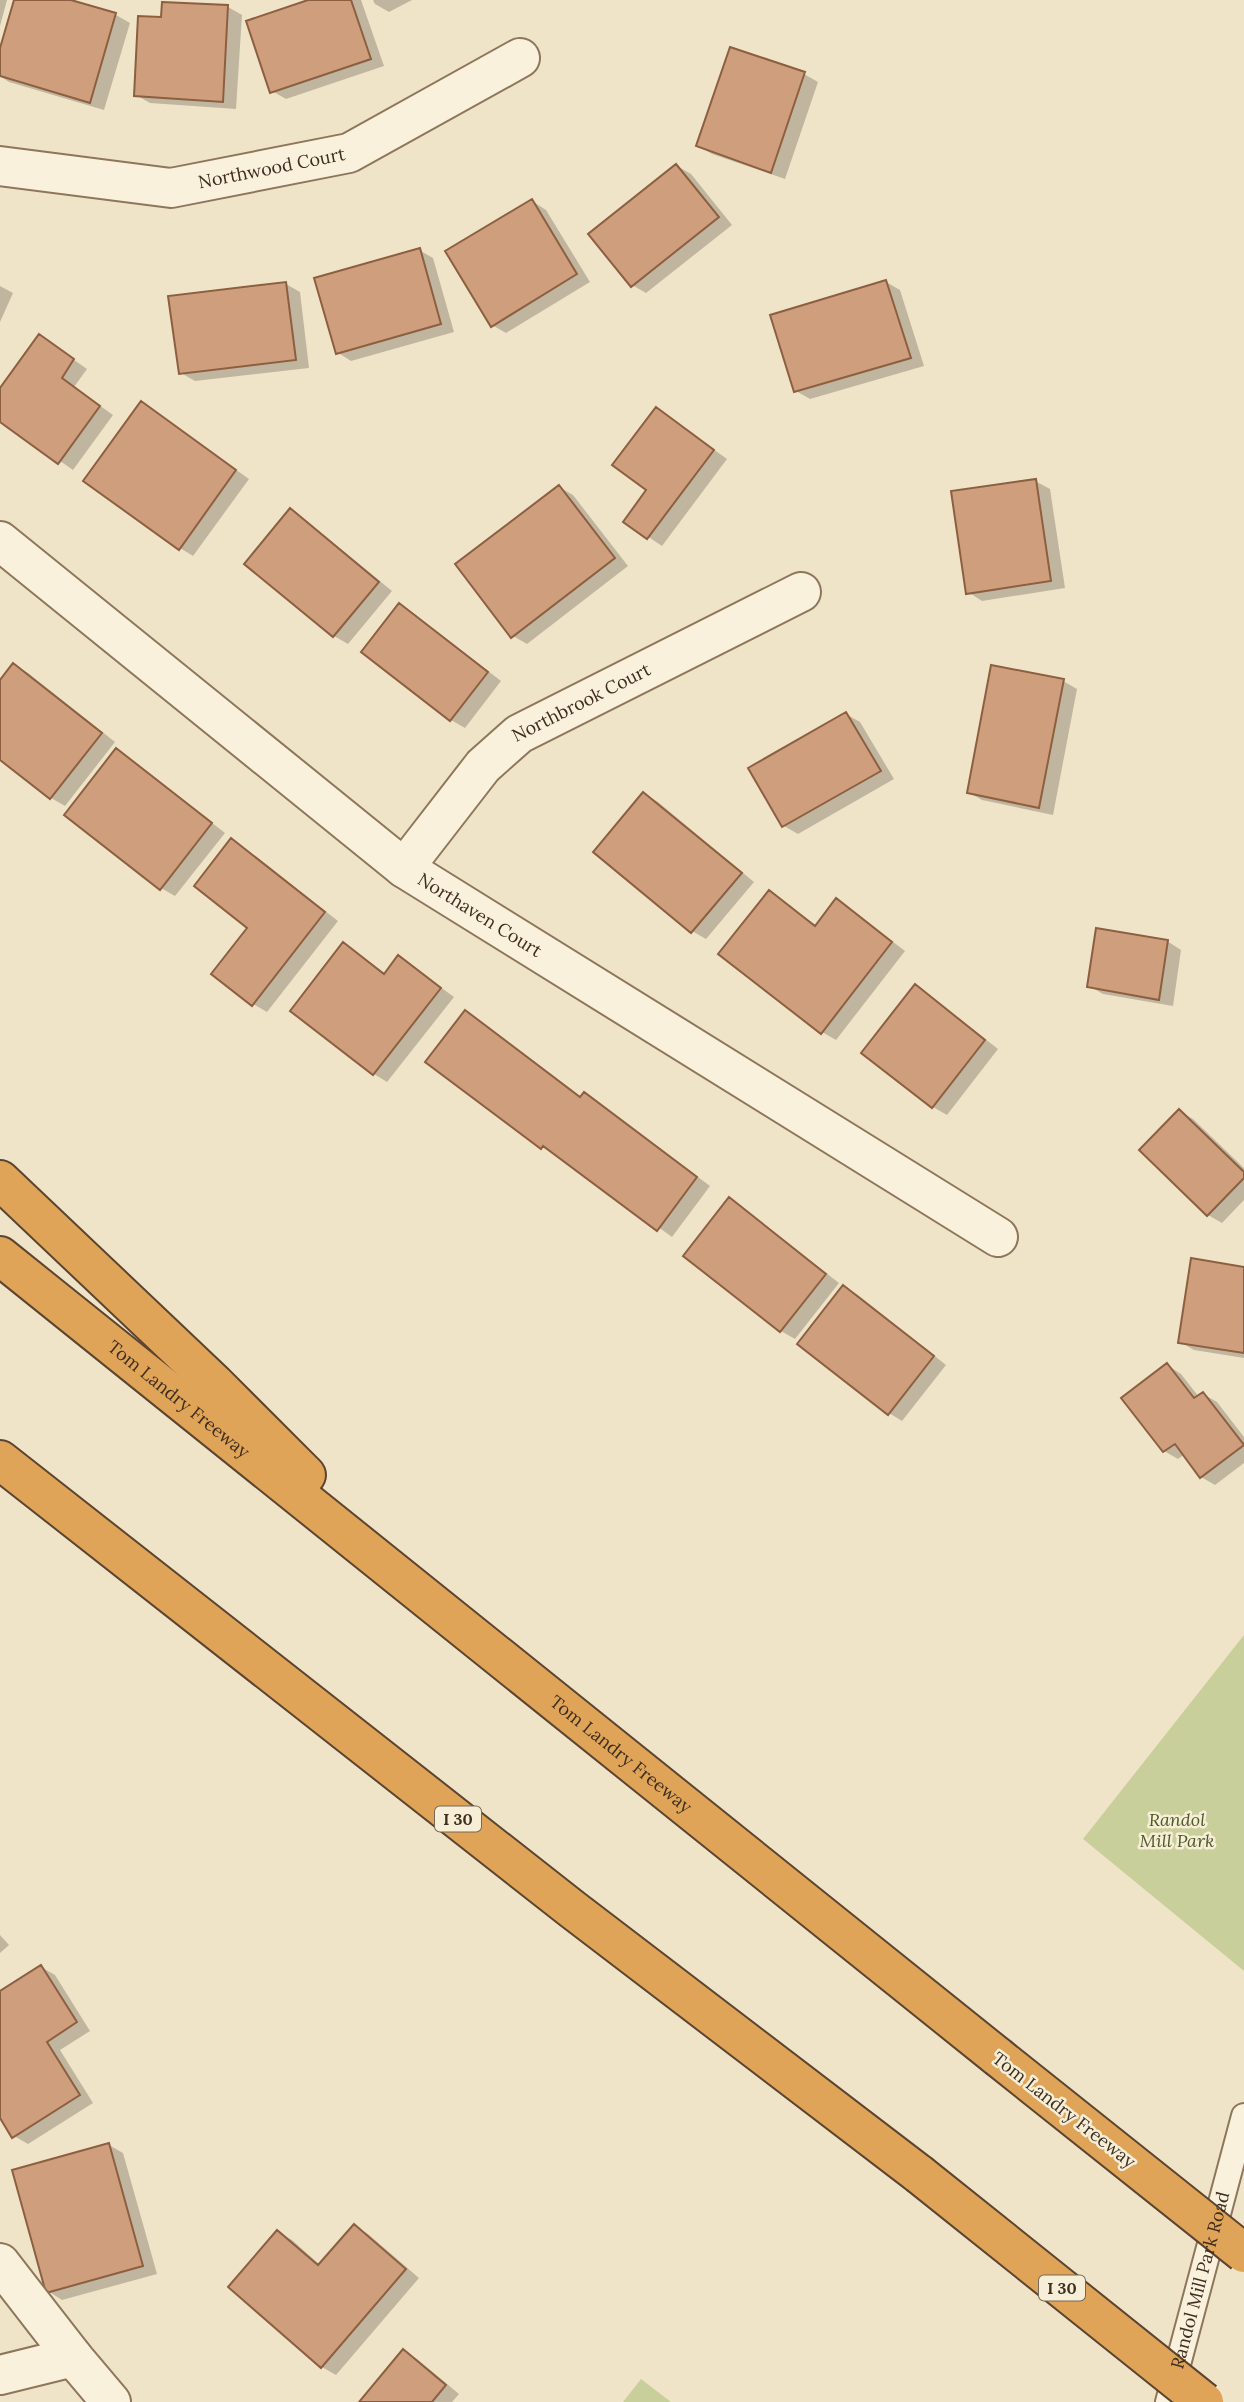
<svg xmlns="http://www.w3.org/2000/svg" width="1244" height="2402" font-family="Lora,serif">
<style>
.green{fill:#c9cf9b}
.shadow{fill:#0003}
.building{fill:#cf9f7d;stroke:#8d5f41;stroke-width:2}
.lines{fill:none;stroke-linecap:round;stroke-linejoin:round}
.lane-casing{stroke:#8d765c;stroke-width:28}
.street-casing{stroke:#8d765c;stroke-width:42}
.highway-casing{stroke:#5b4430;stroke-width:42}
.lane{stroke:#faf1dc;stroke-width:24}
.street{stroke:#faf1dc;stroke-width:38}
.highway{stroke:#e0a458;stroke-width:38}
.highway-bridge-casing{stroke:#5b4430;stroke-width:42;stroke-linecap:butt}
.highway-bridge{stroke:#e0a458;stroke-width:38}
.labels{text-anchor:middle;stroke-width:5;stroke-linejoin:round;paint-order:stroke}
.shield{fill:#f7eed8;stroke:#756857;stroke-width:2}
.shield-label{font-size:16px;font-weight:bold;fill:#3d2e20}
.street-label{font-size:18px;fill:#3d2e20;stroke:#f7eed8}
.park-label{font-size:18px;font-style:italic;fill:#4d5a26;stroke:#f7eed8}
</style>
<rect width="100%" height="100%" fill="#f0e4c8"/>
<path class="green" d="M1244 1635V1971L1083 1839Z
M641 2379 671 2402H623Z"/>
<path class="shadow" d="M0 0H7L0 26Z
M15 0H64L116 15 130 23 104 110 9 82 0 76V55Z
M314 0H361L384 66 286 99 272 91Z
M373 0H412L389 12 375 4Z
M228 7 242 15 236 109 150 103 136 95 163 19Z
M804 74 818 82 785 179 712 154 698 146Z
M677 166 691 174 732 225 646 293 632 285Z
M532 201 546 210 590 282 506 333 492 325Z
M419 250 433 258 454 332 351 361 337 352Z
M886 282 900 290 924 366 810 399 796 391Z
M286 284 300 292 309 368 195 381 181 373Z
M0 286 13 293 0 322Z
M40 336 87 369 74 387 113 415 73 470 0 419V391Z
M142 403 249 479 193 556 180 548Z
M657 409 727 459 662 546 626 522 649 490Z
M1035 481 1050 489 1065 588 982 601 968 592Z
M559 487 573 495 628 566 527 644 513 636Z
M290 511 304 519 392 591 348 644 334 636 246 564Z
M400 605 413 613 501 681 465 728 451 720Z
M14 665 28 673 115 742 65 806 51 798 0 758V683Z
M1063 681 1077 689 1053 815 982 800 968 792Z
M846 714 860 722 894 779 798 834 784 826Z
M116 751 130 759 225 833 175 896 161 888Z
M644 794 658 802 754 882 706 939 692 931Z
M232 841 246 849 338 921 267 1012 253 1004 249 928Z
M769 892 817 926 836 901 850 909 905 951 836 1040 822 1032Z
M1167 941 1181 950 1173 1006 1103 994 1089 986Z
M344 944 386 974 399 957 454 997 387 1082 374 1074Z
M915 987 929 995 998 1049 947 1115 933 1107Z
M465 1012 479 1020 582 1098 584 1094 598 1102 710 1186 672 1237 557 1154 556 1155 542 1147Z
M1179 1111 1193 1119 1244 1168V1200L1222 1223 1208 1215 1141 1150Z
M729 1200 743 1208 839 1283 795 1339 781 1331 685 1256Z
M1244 1269V1358L1194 1350 1180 1342Z
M844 1287 858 1295 946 1365 902 1421 889 1413Z
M1167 1365 1181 1374 1199 1397 1203 1394 1217 1402 1244 1437V1463L1215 1485 1201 1477 1185 1454 1178 1459 1164 1451Z
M0 1935 9 1945 0 1953Z
M41 1967 55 1975 90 2031 60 2050 93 2103 28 2144 14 2136 0 2115V1993Z
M109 2145 123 2153 157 2274 62 2300 48 2291Z
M354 2226 368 2234 419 2278 336 2375 322 2367 278 2232 292 2240 320 2265Z
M403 2351 417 2359 459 2394 452 2402H362Z"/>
<path class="building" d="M14 0H71L116 13 90 103 0 76V48Z
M308 0H351L371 59 270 93 246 21Z
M162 2 228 5 223 102 134 96 138 16 161 17Z
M730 47 805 72 771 173 696 146Z
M676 164 719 217 631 287 588 234Z
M532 199 577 274 491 327 445 251Z
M420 248 441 324 336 354 314 278Z
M886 280 911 358 794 392 770 315Z
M286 282 296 360 179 374 168 296Z
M39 334 74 359 62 378 100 406 58 464 0 422V388Z
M141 401 236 470 179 550 83 481Z
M656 407 714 450 647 539 623 522 646 490 612 465Z
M1036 479 1051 581 966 594 951 491Z
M559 485 615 558 511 638 455 564Z
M290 508 379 582 333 637 244 564Z
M399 603 488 672 450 721 361 652Z
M13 663 102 733 50 799 0 760V680Z
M991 665 1064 679 1039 808 967 793Z
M846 712 881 771 782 827 748 768Z
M116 748 212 823 160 890 64 815Z
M643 792 742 873 691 933 593 852Z
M231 838 325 912 252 1006 211 974 247 928 194 886Z
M769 890 815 926 836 898 892 942 821 1034 718 954Z
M1096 928 1168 940 1159 1000 1087 987Z
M343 942 384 974 398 955 441 988 373 1075 290 1011Z
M915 984 985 1040 932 1108 861 1053Z
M465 1010 580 1097 584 1092 697 1177 657 1231 543 1146 541 1149 425 1062Z
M1179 1109 1244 1172V1178L1207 1216 1139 1150Z
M729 1197 826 1274 780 1332 683 1256Z
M1191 1258 1244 1267V1353L1178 1343Z
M843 1285 934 1356 888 1415 797 1344Z
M1167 1363 1194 1398 1203 1392 1244 1445 1200 1478 1175 1444 1163 1452 1121 1398Z
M41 1965 77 2022 47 2042 80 2095 12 2138 0 2118V1991Z
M109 2143 143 2266 46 2293 12 2170Z
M354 2224 406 2269 321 2368 228 2287 277 2230 318 2265Z
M403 2349 446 2385 432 2402H359Z"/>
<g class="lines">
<defs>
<g id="lane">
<path id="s1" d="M1168 2402 1244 2116"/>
</g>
<g id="street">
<path id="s2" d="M0 166 171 188 349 153 520 58"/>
<path id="s3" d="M0 541 404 868 998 1237"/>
<path id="s4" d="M404 868 483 766 519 734 801 592"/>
<path d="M0 2263 73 2357"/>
<path d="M0 2375 73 2357 111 2402"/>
</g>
<g id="highway">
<path d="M0 1180 215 1384 306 1475"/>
<path id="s5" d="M0 1256 998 2057"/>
<path d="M0 1460 572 1909 919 2174"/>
</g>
</defs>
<use href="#lane" class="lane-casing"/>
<use href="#street" class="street-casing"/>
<use href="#highway" class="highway-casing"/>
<use href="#lane" class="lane"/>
<use href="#street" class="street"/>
<use href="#highway" class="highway"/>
<defs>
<path id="highway-bridge" d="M998 2057 1244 2253
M919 2174 1204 2402"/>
</defs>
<use href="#highway-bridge" class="highway-bridge-casing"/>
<use href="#highway-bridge" class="highway-bridge"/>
</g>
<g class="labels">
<g class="shield">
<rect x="435" y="1806.5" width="46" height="25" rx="5"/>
<rect x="1039" y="2275.5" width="46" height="25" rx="5"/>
</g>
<g class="shield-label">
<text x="458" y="1825">I 30</text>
<text x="1062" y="2294">I 30</text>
</g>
<g class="street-label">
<text dy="6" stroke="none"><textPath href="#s2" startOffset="275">Northwood Court</textPath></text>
<text dy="6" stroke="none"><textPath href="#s4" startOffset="247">Northbrook Court</textPath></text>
<text dy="6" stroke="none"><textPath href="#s3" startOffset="609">Northaven Court</textPath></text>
<text dy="6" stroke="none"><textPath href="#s5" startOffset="229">Tom Landry Freeway</textPath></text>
<text dy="6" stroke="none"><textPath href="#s5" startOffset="796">Tom Landry Freeway</textPath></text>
<text transform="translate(1064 2110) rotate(38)" y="6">Tom Landry Freeway</text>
<text dy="6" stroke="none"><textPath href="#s1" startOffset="126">Randol Mill Park Road</textPath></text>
</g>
<g class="park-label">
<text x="1177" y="1826">Randol<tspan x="1177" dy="21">Mill Park</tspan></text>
</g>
</g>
</svg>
